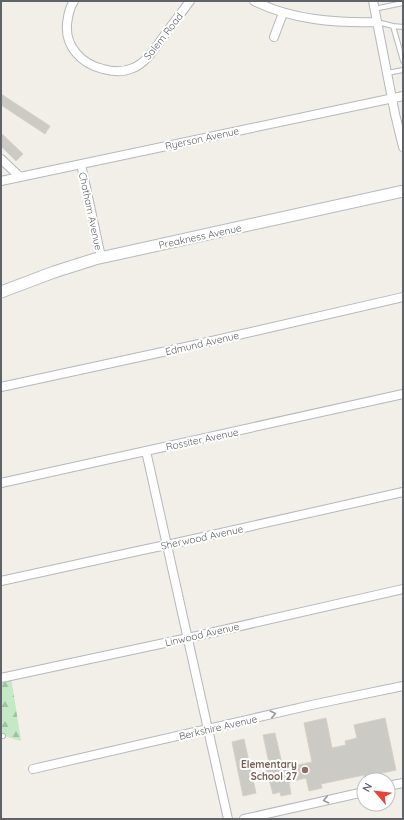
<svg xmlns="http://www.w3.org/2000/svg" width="404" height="820" font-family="Quicksand,sans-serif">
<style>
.forest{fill:url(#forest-firs)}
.building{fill:#cccac5;stroke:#d6d1c6}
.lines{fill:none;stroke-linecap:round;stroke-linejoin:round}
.service-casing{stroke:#b5b8bc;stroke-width:6}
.minor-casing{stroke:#b5b8bc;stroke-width:10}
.secondary-casing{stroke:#b6babf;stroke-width:13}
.service{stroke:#fff;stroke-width:4}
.minor{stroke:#fff;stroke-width:8}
.secondary{stroke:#fff;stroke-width:11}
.oneway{stroke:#979a9d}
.education-dot{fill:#8d6e63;stroke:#fff;stroke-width:1.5}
.labels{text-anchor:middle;stroke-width:4;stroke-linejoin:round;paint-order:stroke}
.street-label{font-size:10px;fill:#5f6368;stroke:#fff}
.education-label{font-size:10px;font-weight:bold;fill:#785e54;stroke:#fff;text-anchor:end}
</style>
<defs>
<pattern id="forest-firs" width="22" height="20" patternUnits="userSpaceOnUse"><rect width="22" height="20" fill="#c5e8c5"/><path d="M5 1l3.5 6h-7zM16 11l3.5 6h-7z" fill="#a3c0a4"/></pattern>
</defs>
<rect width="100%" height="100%" fill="#f1efe8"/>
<path class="forest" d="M11 677 21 741 1 735V679Z"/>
<path class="building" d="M1 94 50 126 45 134 1 105Z
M1 133 23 154 16 161 1 146Z
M326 718 332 748 346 745 345 741 357 738 354 725 385 718 396 770 364 777V775L321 784 322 788 309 791 306 778 289 782 291 794 281 796 280 792 273 794 265 764 269 763 263 735 275 733 283 768 312 762 304 723Z
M244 739 256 793 243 796 232 742Z"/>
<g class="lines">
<defs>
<path id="service" d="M374 9 403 3
M377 22 393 26 403 61
M393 26 403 27
M387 73 403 70
M1 736H3"/>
<path id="minor" d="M74 1C69 8 68 16 67 24 65 47 82 64 103 69 113 72 124 72 133 68 148 62 157 45 166 33 174 22 182 12 190 1
M254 1C292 20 335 23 377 22
M373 1 395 114 403 147
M274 37 283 13
M1 159 20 177
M81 164 101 257
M1 181 403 96
M1 387 190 346 403 297
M146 451 228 819
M1 483 403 394
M1 581 147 549 176 543 403 492
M1 678 188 638 403 589
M33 769 316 704 403 686
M388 786 403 783
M244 819 364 792"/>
<path id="secondary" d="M1 292 54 272 95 259 403 191"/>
</defs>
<use href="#service" class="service-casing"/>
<use href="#minor" class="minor-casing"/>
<use href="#secondary" class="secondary-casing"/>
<use href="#service" class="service"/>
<use href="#minor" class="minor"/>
<use href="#secondary" class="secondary"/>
</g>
<defs><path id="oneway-chevron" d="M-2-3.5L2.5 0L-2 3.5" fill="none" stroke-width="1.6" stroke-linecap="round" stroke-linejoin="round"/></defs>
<g class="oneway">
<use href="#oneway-chevron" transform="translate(273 714) rotate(-13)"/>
<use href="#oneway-chevron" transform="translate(326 800) rotate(167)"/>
</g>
<circle class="education-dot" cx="305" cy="770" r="4"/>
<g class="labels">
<g class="street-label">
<text transform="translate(163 36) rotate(-52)" y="4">Salem Road</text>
<text transform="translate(202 138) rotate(-12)" y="4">Ryerson Avenue</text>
<text transform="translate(91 211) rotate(78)" y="4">Chatham Avenue</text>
<text transform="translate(200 236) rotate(-12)" y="4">Preakness Avenue</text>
<text transform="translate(202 343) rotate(-13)" y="4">Edmund Avenue</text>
<text transform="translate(202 439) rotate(-12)" y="4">Rossiter Avenue</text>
<text transform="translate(202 537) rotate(-12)" y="4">Sherwood Avenue</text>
<text transform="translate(202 634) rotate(-13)" y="4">Linwood Avenue</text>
<text transform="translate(218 727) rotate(-13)" y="4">Berkshire Avenue</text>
</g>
<g class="education-label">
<text x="297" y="768">Elementary<tspan x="297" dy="12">School 27</tspan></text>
</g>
</g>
<rect width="404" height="820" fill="none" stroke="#5f6368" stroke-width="4"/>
<g transform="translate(376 792) rotate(298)"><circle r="19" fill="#ffffff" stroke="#bfc1c3"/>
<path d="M0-3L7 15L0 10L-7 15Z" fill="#ea4335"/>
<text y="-6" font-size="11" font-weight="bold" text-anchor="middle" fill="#5f6368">N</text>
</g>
</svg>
